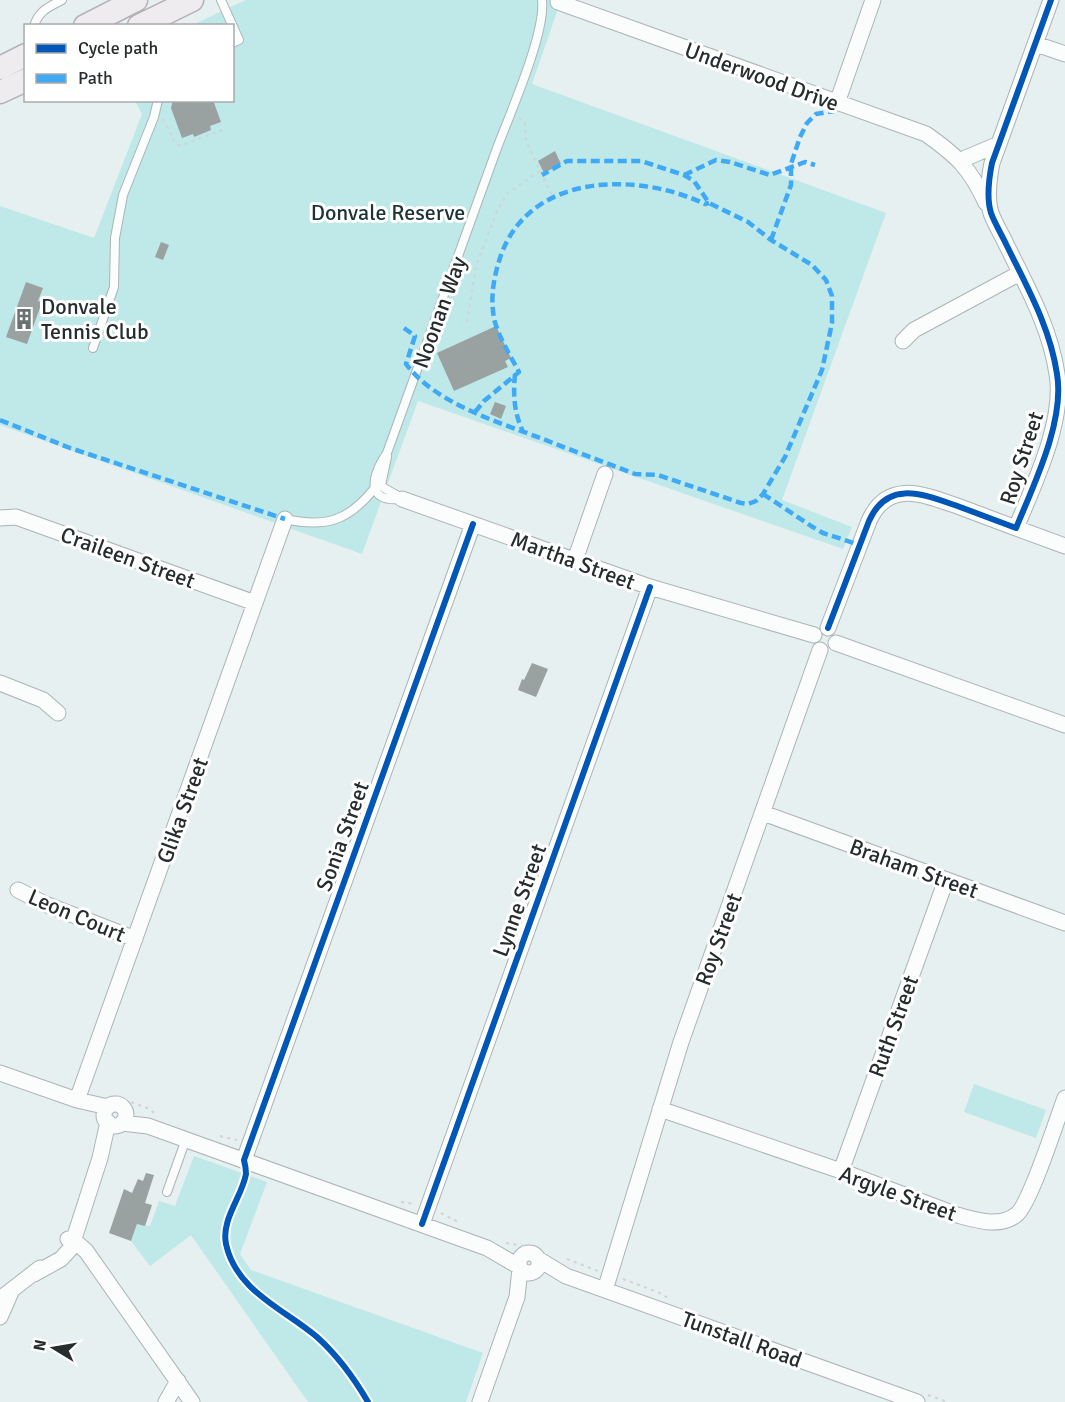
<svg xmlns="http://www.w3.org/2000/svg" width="1065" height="1402" font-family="Signika,sans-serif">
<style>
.green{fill:#bfe8e8}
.building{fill:#9aa1a1}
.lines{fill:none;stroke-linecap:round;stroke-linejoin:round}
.lane-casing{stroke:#acb4b4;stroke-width:10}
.street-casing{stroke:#acb4b4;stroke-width:17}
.primary-casing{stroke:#b3b1b6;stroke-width:25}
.path{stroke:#d1d3d3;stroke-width:2;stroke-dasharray:3 4.5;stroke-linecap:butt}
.lane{stroke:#fbfdfd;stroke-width:8}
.street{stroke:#fbfdfd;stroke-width:15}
.primary{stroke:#eeecee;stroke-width:22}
.quiet{stroke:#3fa9f5;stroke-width:4.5;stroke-dasharray:9 4.5;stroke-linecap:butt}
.cycleway-casing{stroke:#fff;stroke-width:10}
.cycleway{stroke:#0057b8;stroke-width:6}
.labels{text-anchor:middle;stroke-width:6;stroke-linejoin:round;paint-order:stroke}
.street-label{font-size:22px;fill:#262d2d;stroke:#fff}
.park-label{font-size:22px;fill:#1e3434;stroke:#fff}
.poi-label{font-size:22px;fill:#262d2d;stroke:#fff;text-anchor:start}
</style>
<rect width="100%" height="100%" fill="#e6f0f0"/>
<path class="green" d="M246 0H561L532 84 886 213 782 500 852 527 843 549 418 401 362 554 0 425V206L94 238 142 114 135 101 232 100V26L192 25Z
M974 1084 1046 1110 1036 1138 964 1112Z
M194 1156 267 1182 240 1254 251 1270 483 1353 466 1402H308L191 1235 150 1266 131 1241 137 1224 150 1226 159 1201 175 1206Z"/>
<path class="building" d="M173 100H213L221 122 210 126 211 130 194 137 193 134 182 138 171 108Z
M555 151 561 164 544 173 538 161Z
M161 242 169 245 163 260 155 257Z
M26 282 43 288 38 301 42 302 27 344 6 337Z
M496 326 511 358 505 361 508 367 454 391 437 353Z
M495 402 506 406 501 419 490 414Z
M532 663 548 669 536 697 518 690 522 679 524 680Z
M146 1173 154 1175 145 1203 152 1205 145 1226 137 1224 131 1241 109 1233 124 1189 132 1193 138 1179 143 1181Z"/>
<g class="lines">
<defs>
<path id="lane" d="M221 0 239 40 232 43
M34 26C39 10 49 7 62 0
M93 348 114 287 115 238 123 195 154 117 158 100
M387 457 381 485 384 488 402 498
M402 499C363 503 373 474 387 453 424 351 460 249 497 148 510 114 546 32 542 0
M285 519C326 528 348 521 374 489
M167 1192 186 1139"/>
<path id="street" d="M558 2 926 134C957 156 970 168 986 203
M1036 44 1065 54
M837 103 873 0
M961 160 999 144
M903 341 914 330 1020 273
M402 499 650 587 814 635
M0 518 16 517 255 603
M1016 528 1065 546
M575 560 605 474
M828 628 869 521C888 478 925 495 960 507 979 514 997 521 1016 528 1034 484 1065 421 1057 374 1050 327 1027 287 1007 246 1002 235 995 224 991 213 986 197 989 178 992 163L1051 0
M836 643 1065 725
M0 683 43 700 58 713
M763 813 1065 923
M18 890 45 904 135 939
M0 1073 77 1100 108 1107
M77 1100 285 519
M104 1115a11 11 0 1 1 22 0a11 11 0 1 1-22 0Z
M660 1109 841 1171 957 1215C976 1220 999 1228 1016 1215 1030 1205 1057 1119 1065 1098
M122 1123 148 1126 487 1248 518 1266
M244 1160 473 524
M841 1171 946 880
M422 1224 650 587
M68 1239 78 1244 86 1251 192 1402
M519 1263a10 10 0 1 1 20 0a10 10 0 1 1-20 0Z
M538 1259 566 1276 917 1402
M34 1274 61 1259 71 1248 100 1158 108 1122
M605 1290 681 1042 820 650
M0 1299 40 1268
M0 1317 11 1292
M166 1402 178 1381
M480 1402 517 1297 520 1269"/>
<path id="primary" d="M85 26 136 0
M139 26 192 0
M0 68 26 55
M0 92 26 80"/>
</defs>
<use href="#lane" class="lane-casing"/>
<use href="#street" class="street-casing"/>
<use href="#primary" class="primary-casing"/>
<path class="path" d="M519 118 525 122 526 141 553 198
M163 119 175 143 180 146 225 129
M467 322 476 266 497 211 508 193 540 171
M117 1097 147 1108 156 1114
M220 1136 237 1140
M401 1202 416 1204
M441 1213 460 1223
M506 1243 530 1247
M567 1259 598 1271
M623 1279 660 1293 668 1298
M928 1395 948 1402"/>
<use href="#lane" class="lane"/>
<use href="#street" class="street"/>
<use href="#primary" class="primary"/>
<path class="quiet" d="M684 175 716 160 730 162 770 175 805 162 815 165
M771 240 791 185V164L800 137 807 123 816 114 834 111
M404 328 415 336 406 364C436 404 498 422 543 439 573 451 604 462 635 474L658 475 741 503 748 504 756 501 763 494 785 457 822 370 832 323V296L826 280 812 265 771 240 748 222 709 203 694 181 684 175 641 161H567L542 175
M515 374C513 396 514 412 523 432
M475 412 484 401 519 372C511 357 497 334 494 318 490 296 494 276 501 255 531 172 638 172 705 204L709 203
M0 420 70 448 285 519
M763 494 811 526 823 533 860 545"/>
<defs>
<path id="cycleway" d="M828 628 869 521C888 478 925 495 960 507 979 514 997 521 1016 528 1034 484 1065 421 1057 374 1050 327 1027 287 1007 246 1002 235 995 224 991 213 986 197 989 178 992 163L1051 0
M422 1224 650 587
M368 1402C354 1378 337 1355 317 1337 284 1309 236 1291 226 1244 221 1219 242 1197 246 1174 246 1169 245 1164 244 1160L473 524"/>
</defs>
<use href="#cycleway" class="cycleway-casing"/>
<use href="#cycleway" class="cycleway"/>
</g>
<defs>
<symbol id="building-bare" viewBox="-9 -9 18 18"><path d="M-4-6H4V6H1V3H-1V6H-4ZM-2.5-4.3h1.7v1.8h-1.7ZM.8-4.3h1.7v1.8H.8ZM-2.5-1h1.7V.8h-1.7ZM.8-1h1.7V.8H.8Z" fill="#697171" stroke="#fff" stroke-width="2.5" paint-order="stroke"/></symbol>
</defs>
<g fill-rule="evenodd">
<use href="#building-bare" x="9" y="304" width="30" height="30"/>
</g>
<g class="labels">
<g class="street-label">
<text transform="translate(762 76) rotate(20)" y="8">Underwood Drive</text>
<text transform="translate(439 312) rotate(-70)" y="8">Noonan Way</text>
<text transform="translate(1021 458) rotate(-72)" y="8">Roy Street</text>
<text transform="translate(128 557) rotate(20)" y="8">Craileen Street</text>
<text transform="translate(573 560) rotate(20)" y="8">Martha Street</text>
<text transform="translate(182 810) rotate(-70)" y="8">Glika Street</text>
<text transform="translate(342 836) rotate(-70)" y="8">Sonia Street</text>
<text transform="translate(914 868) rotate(20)" y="8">Braham Street</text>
<text transform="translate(519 900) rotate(-70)" y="8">Lynne Street</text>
<text transform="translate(77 915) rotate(23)" y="8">Leon Court</text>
<text transform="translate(718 939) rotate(-70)" y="8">Roy Street</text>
<text transform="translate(893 1026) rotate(-70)" y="8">Ruth Street</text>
<text transform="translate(898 1193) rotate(20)" y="8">Argyle Street</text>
<text transform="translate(742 1339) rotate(20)" y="8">Tunstall Road</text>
</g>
<g class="park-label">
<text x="388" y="220">Donvale Reserve</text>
</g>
<g class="poi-label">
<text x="41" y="314">Donvale<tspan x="41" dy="25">Tennis Club</tspan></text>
</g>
</g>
<rect x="24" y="24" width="210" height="78" fill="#ffffff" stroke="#a8abab" stroke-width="1.5"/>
<rect x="36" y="44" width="30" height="9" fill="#0057b8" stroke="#a8abab" stroke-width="1.5"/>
<text x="78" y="54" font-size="18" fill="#262d2d">Cycle path</text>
<rect x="36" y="74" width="30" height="9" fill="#3fa9f5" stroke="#a8abab" stroke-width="1.5"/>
<text x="78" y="84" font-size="18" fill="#262d2d">Path</text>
<g transform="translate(54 1348) rotate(281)" stroke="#ffffff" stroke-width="4.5" paint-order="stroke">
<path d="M0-4.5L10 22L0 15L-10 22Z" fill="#262d2d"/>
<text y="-9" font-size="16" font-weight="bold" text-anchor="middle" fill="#262d2d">N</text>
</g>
</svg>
